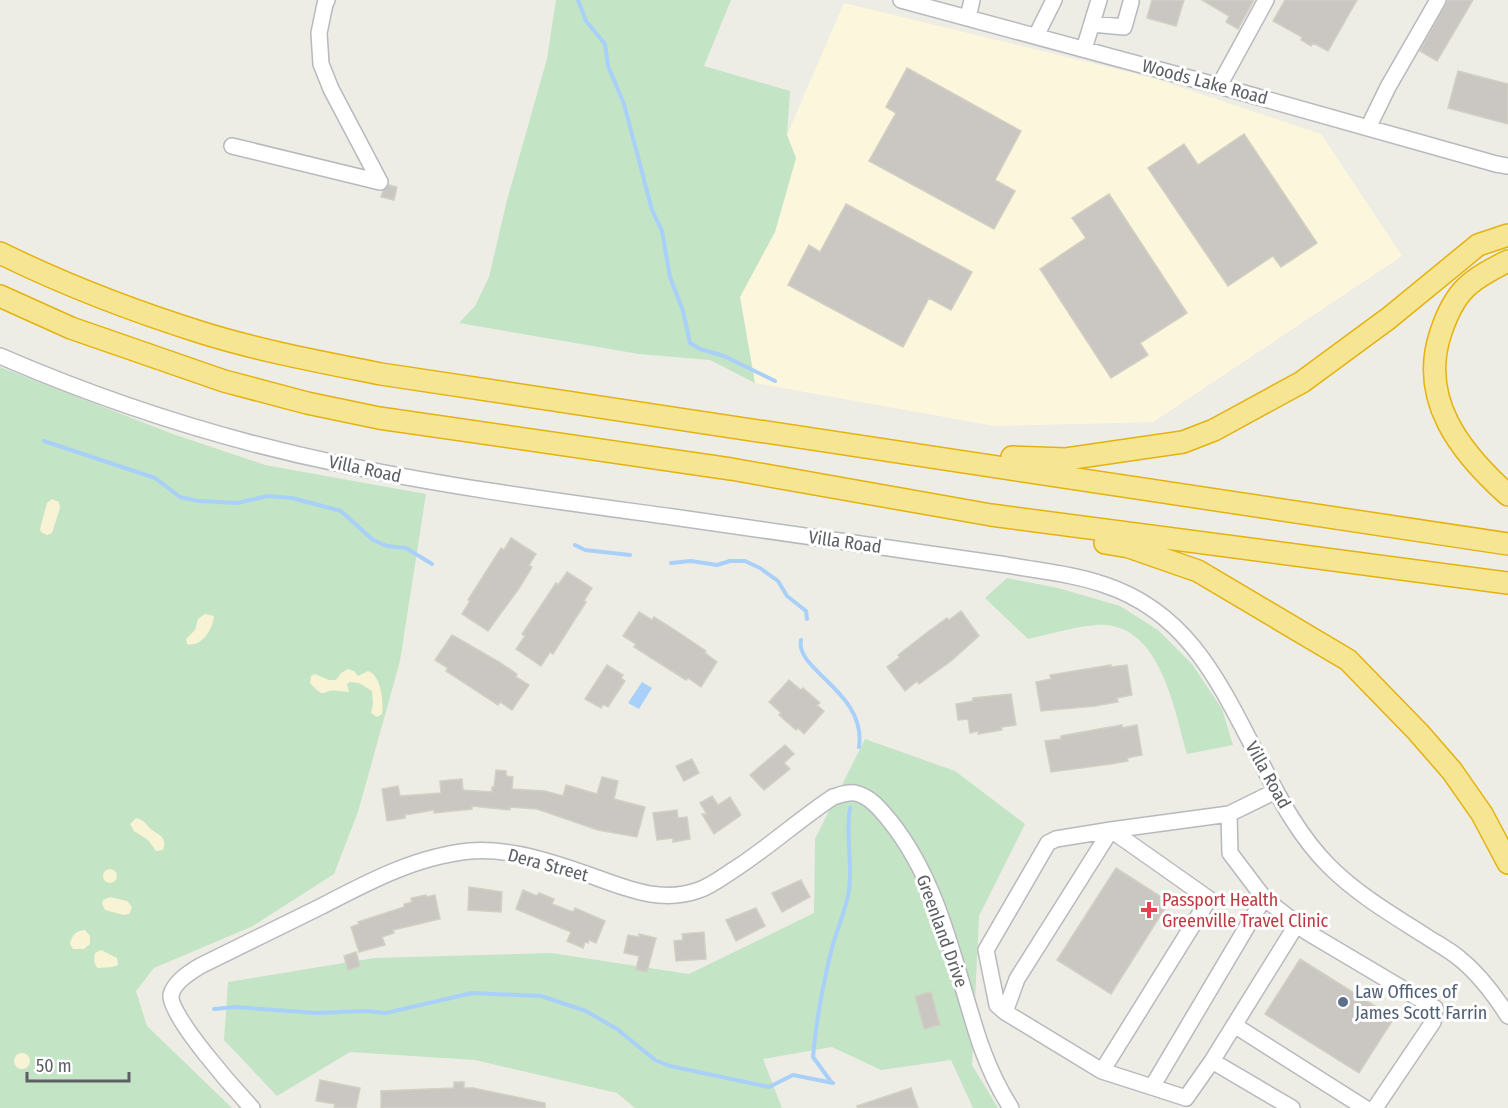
<svg xmlns="http://www.w3.org/2000/svg" width="1508" height="1108" font-family="'Fira Sans Condensed',sans-serif">
<style>
.commercial{fill:#fcf7dc}
.green{fill:#c3e4c5}
.sand{fill:#f8f3d5}
.water{fill:#a9d0f9}
.lines{fill:none;stroke-linecap:round;stroke-linejoin:round}
.stream{stroke:#a9d0f9;stroke-width:4}
.building{fill:#cac7c2;stroke:#d2cfc3;stroke-width:1.5}
.minor-casing{stroke:#b7b9be;stroke-width:18}
.highway-casing{stroke:#e4b20f;stroke-width:24}
.minor{stroke:#fff;stroke-width:15}
.highway{stroke:#f6e593;stroke-width:21}
.health-dot{fill:#e0444e;stroke:#fff;stroke-width:2}
.service-dot{fill:#5c6f8a;stroke:#fff;stroke-width:2}
.labels{text-anchor:middle;stroke-width:6;stroke-linejoin:round;paint-order:stroke}
.street-label{font-size:18px;fill:#5c5f64;stroke:#fff}
.health-label{font-size:18px;fill:#be3a42;stroke:#fff;text-anchor:start}
.service-label{font-size:18px;fill:#4e5e75;stroke:#fff;text-anchor:start}
</style>
<rect width="100%" height="100%" fill="#eeede5"/>
<path class="commercial" d="M844 3 1153 78 1321 134 1402 256 1153 422 995 426 755 383 740 297 775 232 796 158 787 135Z"/>
<path class="green" d="M556 0H731L704 66 790 91 787 135 796 158 775 232 740 297 755 383 710 360 639 354 459 323 475 306 489 277 507 200 547 59Z
M0 367 173 434 265 465 426 494 400 661 358 812 334 874 253 926 154 968 136 991 147 1026 232 1108H0Z
M1007 578 1058 588 1120 606 1158 630 1192 664 1222 709 1233 745 1187 754C1174 709 1160 620 1096 625 1073 627 1050 634 1028 639L985 598Z
M865 739 955 771 1025 824 979 916 972 1065 998 1108H973L951 1060 881 1070 832 1047 763 1059 782 1108H635L617 1093 475 1060 350 1052 277 1096 224 1040 228 982 374 958 551 953 689 974 814 913 815 839Z"/>
<path class="sand" d="M52 499 59 502 60 508 52 533 47 535 41 532 40 529 47 503Z
M205 614 214 616C213 629 201 648 187 644L186 639 195 630 198 619Z
M348 669 354 671 358 676 368 671C381 675 384 702 382 714L377 717 371 713 373 704 372 691 359 683 350 682 347 684 349 692C345 692 342 691 338 691 322 688 327 702 310 683L311 676 315 674 329 680H336L341 673Z
M136 818C145 820 146 825 152 830 161 836 167 838 163 850L156 851 148 840 134 831 130 824Z
M103 876a7 7 0 1 1 14 0a7 7 0 1 1-14 0Z
M110 897 127 901 132 907 129 914 124 915 105 910 102 904 103 900Z
M85 930 90 936V944L84 949H73L70 944C71 936 77 930 85 930Z
M101 950 117 958 118 965 112 967 98 968C93 964 94 958 95 953Z
M14 1061a8 8 0 1 1 16 0a8 8 0 1 1-16 0Z"/>
<path class="water" d="M642 682 652 688 639 709 628 703Z"/>
<g class="lines">
<path class="stream" d="M578 0 586 21 605 44 608 66 624 104 652 210 662 231 670 277 683 311 690 343 700 349 724 356 775 381
M44 441 155 478 180 497 198 501 237 503 268 496 292 498 341 511 373 540 387 546 406 548 432 564
M575 545 585 550 630 555
M671 563 691 561 717 565 730 561H745L760 568 778 581 787 596 806 611 807 619
M801 640C795 671 867 692 859 747
M214 1009 235 1007 317 1013 365 1011 386 1013 472 993 541 996 586 1011 617 1029 655 1060 670 1066 769 1087 793 1075 833 1083
M832 1083 813 1057C816 1020 823 984 832 948 837 929 846 910 849 890 853 862 845 835 850 808"/>
</g>
<path class="building" d="M1152 0H1184L1176 26 1147 18Z
M1202 0H1254L1238 29 1226 22 1229 16Z
M1285 0H1357L1328 51 1313 43 1311 46 1301 40 1302 37 1273 21Z
M1448 0H1473L1437 61 1420 51Z
M907 68 1021 131 995 180 1015 191 994 229 869 161 896 113 886 107Z
M1458 71 1508 84V124L1448 108Z
M1244 134 1317 243 1281 267 1273 256 1228 286 1148 168 1184 144 1198 165Z
M389 185 397 187 394 200 381 197 383 191Z
M1109 194 1187 313 1140 343 1148 355 1111 378 1040 269 1086 238 1072 218Z
M846 204 972 272 951 310 929 298 903 347 788 285 809 245 820 252Z
M511 538 536 554 529 565 532 567 520 587 488 631 462 614 470 601 468 600 501 548 504 550Z
M567 572 592 588 584 601 586 602 553 654 550 652 541 666 516 649 525 636 522 634 556 583 558 585Z
M961 611 979 636 951 661 919 684 917 681 905 691 887 667 900 657 898 655 929 631 947 618 949 620Z
M639 612 652 620 654 617 670 627 706 651 705 653 717 662 701 687 688 678 686 680 634 647 636 644 623 636Z
M452 635 499 662 517 674 516 677 529 685 512 710 500 702 498 705 446 671 448 668 435 660Z
M607 665 623 675 621 678 625 681 608 707 603 704 601 708 585 699Z
M1111 665V667L1127 665 1132 695 1117 698 1118 702 1095 706 1041 711 1036 682 1051 679 1050 675Z
M789 680 801 690 803 688 820 703 817 705 824 711 804 734 798 728 796 730 779 715 781 713 769 702Z
M1011 694 1016 725 1001 727 1002 730 978 734V731L970 733 968 719 958 720 956 704 973 701V698Z
M1122 725V728L1137 725 1142 755 1127 758 1128 761 1111 764 1051 772 1045 741 1061 739V736Z
M785 745 794 754 784 763 790 769 764 790 750 775Z
M692 759 699 773 684 781 676 766Z
M496 770 506 771V776L513 777 512 789 545 791 563 796 566 785 597 794 602 777 618 781 614 799 645 807 637 837 598 830 537 809 510 807V810L472 806V809L434 813V810L405 815V818L387 821 382 789 398 786 400 796 441 793 440 781 462 779 463 790 492 792V787H494Z
M712 796 718 805 730 797 741 815 714 834 702 814H707L700 803Z
M677 810 678 818 687 817 690 839 673 842V838L657 840 653 813Z
M1116 868 1169 902 1111 994 1057 960Z
M801 880 810 897 782 912 772 893Z
M469 887 502 892 501 912 468 910Z
M523 890 537 896 539 893 554 899 552 904 573 912 575 908 605 921 596 943 589 940 588 943 585 942 583 948 567 941 571 932 516 909Z
M426 895 427 897 435 895 440 919 393 930 394 933 382 937 385 945 359 952 351 927 359 924 358 922 404 907V904L412 902 411 898Z
M756 908 765 926 736 941 726 920Z
M704 932 706 959 676 961 674 941 683 940 682 934Z
M639 934 656 938 647 972 636 970 639 956 624 953 628 935 639 937Z
M356 952 360 966 348 970 344 956Z
M1300 959 1394 1018 1359 1073 1265 1014Z
M931 992 940 1025 924 1029 915 996Z
M320 1080 360 1088 356 1108H334L335 1104 316 1101Z
M454 1082H464V1088H473L545 1103V1108H381V1091L454 1088Z
M911 1088 918 1108H858L857 1106Z"/>
<g class="lines">
<defs>
<path id="minor" d="M901 0 1219 86 1496 164 1508 166
M968 18 972 0
M1092 24 1124 27 1131 2
M1036 36 1054 0
M1084 49 1099 0
M1219 86 1266 0
M1368 128 1388 87 1438 0
M232 146 380 182 331 89 321 64 319 33 325 4 327 0
M0 356C111 404 227 441 345 465 454 488 564 502 673 517 785 533 896 549 1007 565 1039 571 1074 574 1105 585 1192 614 1222 689 1262 764 1280 800 1300 837 1329 866 1357 894 1391 914 1424 935 1436 943 1448 949 1459 958 1479 974 1494 994 1508 1016
M1229 814 1111 830 1017 979 1005 1012 1102 1071 1152 1087 1264 898 1230 853 1229 814 1276 791
M1264 898 1307 932 1435 1008 1433 1022 1375 1108
M1005 1012 997 1005 986 950 1048 843 1056 839 1111 830 1209 899 1102 1071
M1234 1025 1365 1108
M1212 1061 1297 924
M1152 1087 1186 1098 1212 1061 1292 1108
M252 1108C237 1092 168 1015 171 995 174 982 189 973 200 966 241 946 281 926 322 906 368 882 417 856 470 851 511 848 552 862 589 875 626 888 660 904 699 890 713 885 725 875 738 867 771 845 800 819 833 797 840 795 847 792 855 793 870 796 881 810 890 821 942 886 955 970 981 1046 989 1068 998 1088 1011 1108"/>
<path id="highway" d="M0 253C63 284 136 312 203 333 261 351 321 362 381 374L1508 544
M1508 261C1470 280 1455 290 1441 332 1418 399 1460 452 1508 495
M0 296 71 328 224 381 307 403 379 418 731 469 991 515 1508 583
M1012 457 1066 459 1183 442 1214 430 1302 382 1389 318 1478 245 1508 235
M1105 543 1129 547 1198 571 1348 660 1418 732 1452 771 1482 814 1508 863"/>
</defs>
<use href="#minor" class="minor-casing"/>
<use href="#highway" class="highway-casing"/>
<use href="#minor" class="minor"/>
<use href="#highway" class="highway"/>
</g>
<path class="health-dot" d="M1146 901h6v6h6v6h-6v6h-6v-6h-6v-6h6z"/>
<circle class="service-dot" cx="1343" cy="1002" r="6"/>
<g class="labels">
<g class="street-label">
<text transform="translate(1205 82) rotate(15)" y="6">Woods Lake Road</text>
<text transform="translate(365 469) rotate(12)" y="6">Villa Road</text>
<text transform="translate(845 542) rotate(8)" y="6">Villa Road</text>
<text transform="translate(1268 775) rotate(61)" y="6">Villa Road</text>
<text transform="translate(548 865) rotate(15)" y="6">Dera Street</text>
<text transform="translate(942 931) rotate(70)" y="6">Greenland Drive</text>
</g>
<g class="health-label">
<text x="1162" y="906">Passport Health<tspan x="1162" dy="21">Greenville Travel Clinic</tspan></text>
</g>
<g class="service-label">
<text x="1355" y="998">Law Offices of<tspan x="1355" dy="21">James Scott Farrin</tspan></text>
</g>
</g>
<path d="M27 1072v9h102v-9" fill="none" stroke="#5c5f64" stroke-width="3"/>
<text x="36" y="1072" font-size="18" fill="#5c5f64" stroke="#ffffff" stroke-width="4.5" paint-order="stroke">50 m</text>
</svg>
